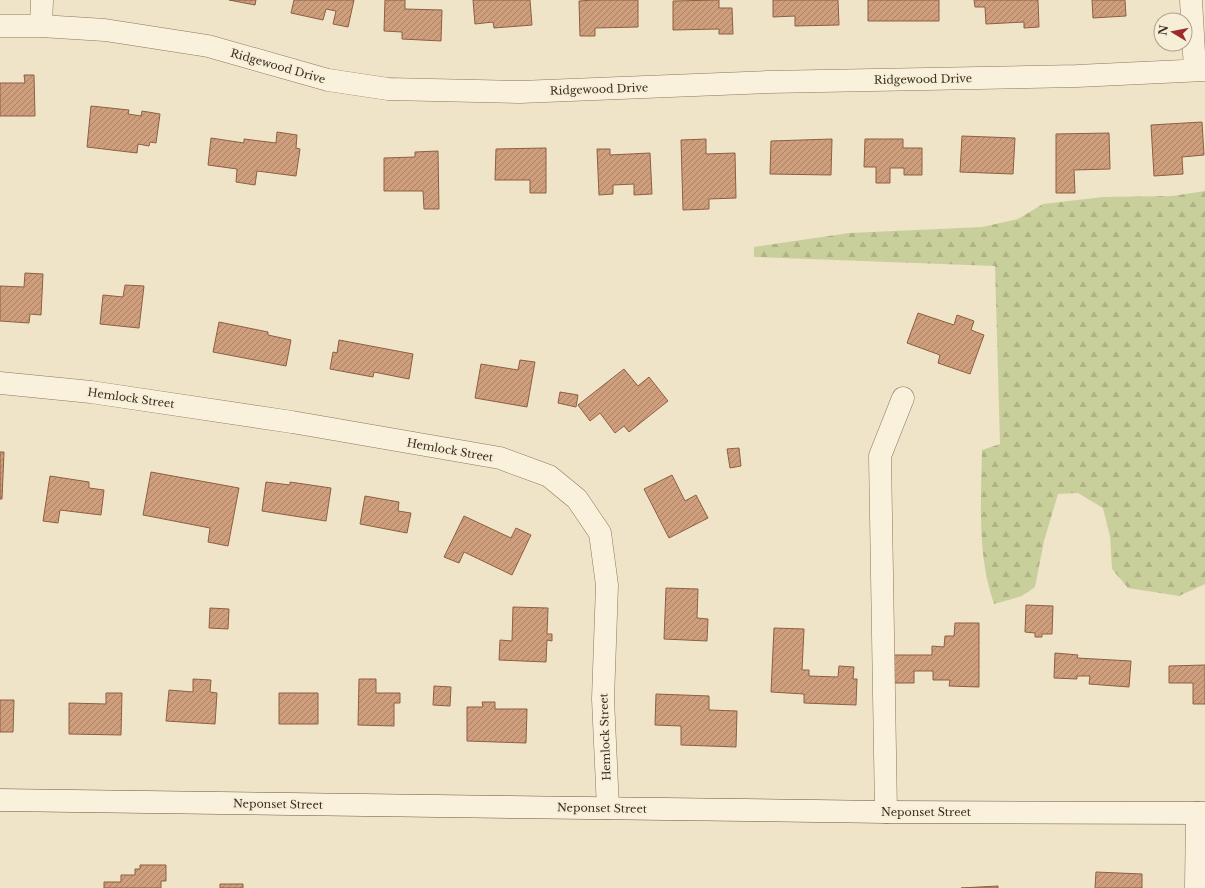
<svg xmlns="http://www.w3.org/2000/svg" width="1205" height="888" font-family="'Libre Baskerville',serif">
<style>
.forest{fill:url(#forest-firs)}
.building{fill:url(#building-hatch);stroke:#8d5f41}
.lines{fill:none;stroke-linecap:round;stroke-linejoin:round}
.minor-casing{stroke:#8d765c;stroke-width:23}
.secondary-casing{stroke:#6f573f;stroke-width:23}
.minor{stroke:#faf1dc;stroke-width:22}
.secondary{stroke:#faf1dc;stroke-width:22}
.labels{text-anchor:middle;stroke-width:4;stroke-linejoin:round;paint-order:stroke}
.street-label{font-size:11px;fill:#3d2e20;stroke:#f7eed8}
</style>
<defs>
<pattern id="forest-firs" width="22" height="20" patternUnits="userSpaceOnUse"><rect width="22" height="20" fill="#c9cf9b"/><path d="M5 1l3.5 6h-7zM16 11l3.5 6h-7z" fill="#aeb285"/></pattern>
<pattern id="building-hatch" width="6" height="6" patternUnits="userSpaceOnUse"><rect width="6" height="6" fill="#cf9f7d"/><path d="M-1 1l2-2M0 6l6-6M5 7l2-2" fill="none" stroke="#a98266"/></pattern>
</defs>
<rect width="100%" height="100%" fill="#f0e4c8"/>
<path class="forest" d="M1205 191V584L1179 596 1128 588 1112 569 1110 536 1103 508 1078 493 1058 494 1044 541 1035 587 1022 596 994 604C977 556 981 500 982 450L1000 444 995 266 754 257V247L849 233 982 227 1018 219 1043 204 1103 197 1172 196Z"/>
<path class="building" d="M229 0H256L255 5Z
M294 0H354L348 27 333 24 336 11 326 9 323 20 291 13Z
M385 0H405V9L442 10 441 41 402 39V32L384 31Z
M473 0H530L532 25 494 28 493 22 475 24Z
M593 0H638V27L595 28V36H580L579 1Z
M719 0V8H732L733 34H719V29L673 30V1Z
M773 0H838L839 25 795 26V16L773 17Z
M868 0H939V21H868Z
M974 0H1038L1039 27 1024 28V22L986 24 985 7H975Z
M1092 0H1125L1126 16 1093 18Z
M24 75H34L35 116H0V83H25Z
M91 106 129 110 128 114 141 116 142 111 160 114 156 143 150 142 149 146 138 144 137 153 87 147Z
M1202 122 1204 155 1182 157 1183 174 1154 176 1151 125Z
M277 132 297 135 296 148 300 149 296 176 257 171 255 185 236 182 237 169 208 165 211 138 244 143V139L276 143Z
M1109 133 1110 169 1074 170 1075 193H1056V134Z
M962 136 1015 138 1013 174 960 172Z
M706 139V154L735 153 736 198 709 199V209L683 210 681 140Z
M832 139 831 175 770 174 771 141Z
M865 139H903V148H922V175H904V168H890V183H876V167H864Z
M546 148V193H530V180H495L496 149Z
M597 149H610V155L650 153 652 194 634 195V184L613 185V194L599 195Z
M438 151 439 209H424L423 191H384V158L415 157V152Z
M25 273 43 274 41 315 30 314 29 323 0 321V286L24 287Z
M125 285 144 286 139 328 100 324 103 295 123 297Z
M918 313 954 325 957 315 974 321 971 330 984 335 970 374 938 363 940 355 907 343Z
M219 322 268 332V335L291 340 286 366 213 352Z
M339 340 413 354 409 379 374 372 373 377 330 369 333 352 337 353Z
M520 360 535 362 527 407 475 398 481 364 518 370Z
M624 369 638 386 649 377 668 401 629 432 624 426 615 433 600 413 590 421 578 405Z
M560 392 578 395 576 407 558 403Z
M739 448 741 466 730 468 727 449Z
M0 452H4L2 499H0Z
M151 472 239 488 228 546 208 542 210 528 143 515Z
M672 475 685 501 696 495 708 518 669 538 644 489Z
M50 476 89 482V488L104 490 101 515 60 510 58 523 43 521Z
M266 482 290 485V482L331 488 326 521 262 511Z
M365 496 399 502 398 511 411 513 407 533 360 524Z
M464 516 511 538 516 528 531 535 512 575 464 552 459 563 444 557Z
M666 588 698 589 697 618 708 619 707 641 664 639Z
M1026 605 1053 606 1052 634H1042V637H1035V633L1025 632Z
M513 607 548 608 547 634H552V641L547 640 546 662 499 660 500 640 512 641Z
M210 608 229 609 228 629 209 628Z
M955 623H979V687L949 686 950 680H933V671H914V683H892V655H932V646L944 647 945 636H954Z
M774 628 804 629 802 670H809V676L838 677 839 666 854 667 853 679H857L856 705 804 703V694L771 692Z
M1055 653 1078 655 1077 658 1131 661 1129 687 1089 684 1090 676H1077V679L1054 678Z
M1205 665V704H1193V683H1169V666Z
M193 679 211 680 210 692 217 693 215 724 166 721 169 690 193 692Z
M359 679H376V693H400V703H394V726L358 725Z
M434 686 451 687 450 706 433 705Z
M106 693H122L121 735 69 734V703L106 704Z
M279 693H318V724H279Z
M656 694 709 696V710L737 711 736 747 681 745V726L655 725Z
M0 700H14L13 732H0Z
M482 702H495V709H527L526 743 467 741V707H483Z
M140 865H166V881H161V888H104V882H121V875H135V869H140Z
M1096 872 1142 874V888H1095Z
M220 884H243V888H220Z
M998 886V888H961Z"/>
<g class="lines">
<defs>
<path id="minor" d="M1191 0 1195 70
M0 26H41L105 30 208 46 328 80 388 89 520 92 768 82 1077 76 1205 70
M41 26 42 0
M0 383 91 392 292 422 500 458 549 476 577 499 600 533 607 585 603 699 608 808
M886 812 880 456 903 398
M1196 888 1197 813"/>
<path id="secondary" d="M0 800 886 812 1205 813"/>
</defs>
<use href="#minor" class="minor-casing"/>
<use href="#secondary" class="secondary-casing"/>
<use href="#minor" class="minor"/>
<use href="#secondary" class="secondary"/>
</g>
<g class="labels">
<g class="street-label">
<text transform="translate(278 66) rotate(16)" y="4">Ridgewood Drive</text>
<text transform="translate(923 79) rotate(-1)" y="4">Ridgewood Drive</text>
<text transform="translate(599 89) rotate(-2)" y="4">Ridgewood Drive</text>
<text transform="translate(131 398) rotate(8)" y="4">Hemlock Street</text>
<text transform="translate(450 450) rotate(10)" y="4">Hemlock Street</text>
<text transform="translate(605 737) rotate(-92)" y="4">Hemlock Street</text>
<text transform="translate(278 804) rotate(1)" y="4">Neponset Street</text>
<text transform="translate(602 808) rotate(1)" y="4">Neponset Street</text>
<text x="926" y="816">Neponset Street</text>
</g>
</g>
<g transform="translate(1173 32) rotate(280)"><circle r="19" fill="#f7eed8" stroke="#ada18e"/>
<path d="M0-3L7 15L0 10L-7 15Z" fill="#9e2a2b"/>
<text y="-6" font-size="11" font-weight="bold" text-anchor="middle" fill="#3d2e20">N</text>
</g>
</svg>
